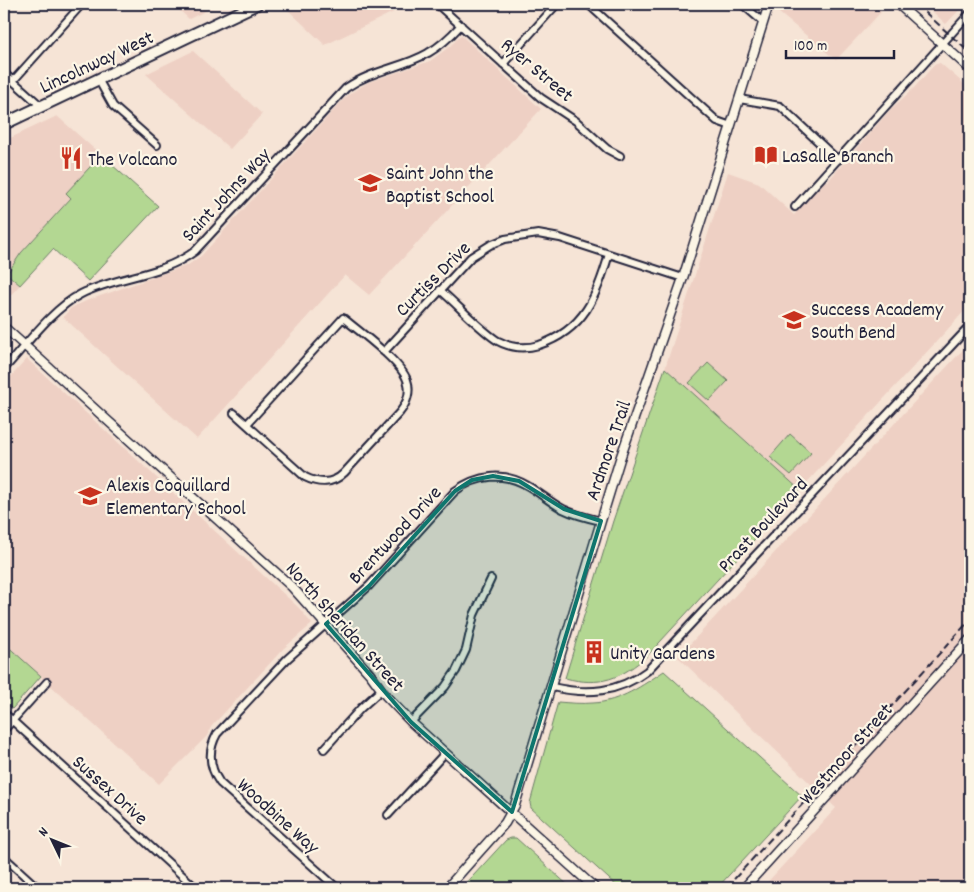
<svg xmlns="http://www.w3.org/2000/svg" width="974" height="892" font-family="Dekko,sans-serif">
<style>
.built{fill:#eed0c4}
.green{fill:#b3d792;stroke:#6a7c66}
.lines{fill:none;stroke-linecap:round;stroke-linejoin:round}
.minor-casing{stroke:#22223b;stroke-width:10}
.tertiary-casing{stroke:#22223b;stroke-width:11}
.primary-casing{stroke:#22223b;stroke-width:14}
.minor{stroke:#fcf5e5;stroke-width:6}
.tertiary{stroke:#fcf5e5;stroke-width:8}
.primary{stroke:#fcf5e5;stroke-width:10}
.rail{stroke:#22223b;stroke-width:2;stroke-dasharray:8 4;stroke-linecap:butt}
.marked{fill:#0f766e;fill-opacity:0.2;stroke:#0f766e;stroke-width:4;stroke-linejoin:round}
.labels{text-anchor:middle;stroke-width:4.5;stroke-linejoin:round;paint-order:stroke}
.street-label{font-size:20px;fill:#22223b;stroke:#fcf5e5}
.poi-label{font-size:20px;fill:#22223b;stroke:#fcf5e5;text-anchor:start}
</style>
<rect width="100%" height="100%" fill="#f6e4d6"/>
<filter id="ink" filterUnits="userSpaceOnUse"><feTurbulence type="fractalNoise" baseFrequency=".02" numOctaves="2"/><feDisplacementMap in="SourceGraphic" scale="10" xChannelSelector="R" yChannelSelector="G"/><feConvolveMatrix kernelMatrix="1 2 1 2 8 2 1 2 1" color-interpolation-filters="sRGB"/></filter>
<g filter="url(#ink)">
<path class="built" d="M173 4H219L189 19Z
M295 4H410L325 45 286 8Z
M781 4H873L881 12 836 60 778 12Z
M924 4H965L946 24Z
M461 35 541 109 369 295 345 275 197 439 63 317 71 308 86 301 188 265 201 256 343 100 352 92 369 82 430 61 449 47Z
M193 51 262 114 230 149 146 74Z
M940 63 970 89V305L800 490 665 368 728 172 759 183 794 215 825 181 827 182 891 109 914 88 934 65Z
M57 116 101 155 66 193 71 198 21 253 7 274 20 285 4 302V141Z
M970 342V888H762L836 808 678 657Z
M27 359 299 608 312 624 284 648 211 727 207 736 159 784 4 643V384Z"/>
<path class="green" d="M101 155 158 206 88 281 53 249 20 285 7 274 21 253 71 198 66 193Z
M708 363 728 381 709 401 689 383Z
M665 368 800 490 648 655C621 679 600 687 565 678L613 521Z
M790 434 811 453 791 475 770 457Z
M4 643 41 676 12 709 4 701Z
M664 671 802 796 717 888H619L531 808 530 803 558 702C570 703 582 704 593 703 620 702 643 685 664 671Z
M511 838H516L571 888H462L506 840Z"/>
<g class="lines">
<defs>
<path id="minor" d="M437 4 541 98 576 121 607 149 620 156
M588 4 717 121 731 126
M742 4 763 22
M503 64 557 4
M4 73 41 106
M98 79 113 106 157 145
M13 81 82 4
M739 99 780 106 838 160
M795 207 970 13
M440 290C457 304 480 330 498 341 511 348 525 349 539 345 584 330 597 296 609 254
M384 352 471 257 490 245 505 239 538 234 560 238 683 278
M4 369C25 346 53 308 81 294 117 276 162 276 195 251L346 88C372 70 402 68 428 53 441 46 451 36 461 25
M234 413 305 477C319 484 333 484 344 473L400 412C407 403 411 391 407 380 401 362 359 331 343 318L247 424
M552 687C587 695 618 693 647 671L970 326
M4 713 196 888
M411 722 445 687 456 671 466 650 474 615 491 579
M4 730 47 682
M324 749 361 708 381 690
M388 815 445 753
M4 857 38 888
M337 888 220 783C209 767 208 750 217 734L287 659 369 586 455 491C477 475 504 471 528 486 540 493 551 503 563 509 575 515 588 518 601 521"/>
<path id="tertiary" d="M898 4 970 69
M4 327 292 587 370 674 386 696 411 722 595 888
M447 888 505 823 515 805 601 521 620 459 683 278 769 4
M744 888 970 639"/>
<path id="primary" d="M4 124 257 4"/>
</defs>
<use href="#minor" class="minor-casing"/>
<use href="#tertiary" class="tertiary-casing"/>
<use href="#primary" class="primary-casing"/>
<use href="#minor" class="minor"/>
<use href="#tertiary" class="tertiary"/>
<use href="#primary" class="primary"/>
<path class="rail" d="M916 4 970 53
M726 888 970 620"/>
</g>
</g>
<path class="marked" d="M493 476 519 481 564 509 601 521 512 812 411 722 326 624 369 586 455 491 472 480Z"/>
<defs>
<symbol id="library-bare" viewBox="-9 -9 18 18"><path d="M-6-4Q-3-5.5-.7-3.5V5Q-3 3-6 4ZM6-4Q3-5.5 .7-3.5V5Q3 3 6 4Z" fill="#c8321e" stroke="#fcf5e5" stroke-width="2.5" paint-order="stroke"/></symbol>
<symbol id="restaurant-bare" viewBox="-9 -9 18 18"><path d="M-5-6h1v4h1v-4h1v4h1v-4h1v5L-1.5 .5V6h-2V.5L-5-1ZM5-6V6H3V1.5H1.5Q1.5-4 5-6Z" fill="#c8321e" stroke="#fcf5e5" stroke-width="2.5" paint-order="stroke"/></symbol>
<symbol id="school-bare" viewBox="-9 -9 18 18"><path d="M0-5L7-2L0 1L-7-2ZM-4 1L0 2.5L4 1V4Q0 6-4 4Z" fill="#c8321e" stroke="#fcf5e5" stroke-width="2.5" paint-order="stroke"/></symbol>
<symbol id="building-bare" viewBox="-9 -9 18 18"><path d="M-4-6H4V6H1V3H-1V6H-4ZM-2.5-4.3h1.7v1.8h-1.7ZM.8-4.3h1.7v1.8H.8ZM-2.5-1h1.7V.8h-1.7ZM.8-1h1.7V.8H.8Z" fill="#c8321e" stroke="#fcf5e5" stroke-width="2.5" paint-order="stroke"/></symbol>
</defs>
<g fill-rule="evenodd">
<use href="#library-bare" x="750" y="139" width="32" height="32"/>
<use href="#restaurant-bare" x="55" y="142" width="32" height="32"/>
<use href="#school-bare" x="354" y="167" width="32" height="32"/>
<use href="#school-bare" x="778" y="304" width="32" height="32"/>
<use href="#school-bare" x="74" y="480" width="32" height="32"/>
<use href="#building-bare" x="578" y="636" width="32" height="32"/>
</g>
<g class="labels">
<g class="street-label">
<text transform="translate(96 61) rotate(-25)" y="7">Lincolnway West</text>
<text transform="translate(538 69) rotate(40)" y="7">Ryer Street</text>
<text transform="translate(225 194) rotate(-47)" y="7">Saint Johns Way</text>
<text transform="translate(432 278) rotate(-45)" y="7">Curtiss Drive</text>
<text transform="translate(607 450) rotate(-71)" y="7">Ardmore Trail</text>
<text transform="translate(762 524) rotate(-47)" y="7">Prast Boulevard</text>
<text transform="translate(394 534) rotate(-47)" y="7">Brentwood Drive</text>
<text transform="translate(346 626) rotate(48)" y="7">North Sheridan Street</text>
<text transform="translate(845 753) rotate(-48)" y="7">Westmoor Street</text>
<text transform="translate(111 789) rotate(42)" y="7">Sussex Drive</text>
<text transform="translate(279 815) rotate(42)" y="7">Woodbine Way</text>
</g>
<g class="poi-label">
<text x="782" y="162">LaSalle Branch</text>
<text x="88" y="165">The Volcano</text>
<text x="386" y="179">Saint John the<tspan x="386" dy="23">Baptist School</tspan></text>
<text x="811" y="315">Success Academy<tspan x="811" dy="23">South Bend</tspan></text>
<text x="106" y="491">Alexis Coquillard<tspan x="106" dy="23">Elementary School</tspan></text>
<text x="610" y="659">Unity Gardens</text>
</g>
</g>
<rect width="974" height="892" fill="none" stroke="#fcf5e5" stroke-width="20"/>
<rect x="10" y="10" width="954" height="872" fill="none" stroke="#22223b" stroke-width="2" filter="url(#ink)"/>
<g transform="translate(52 840) rotate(313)" stroke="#fcf5e5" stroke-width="4" paint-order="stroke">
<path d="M0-4L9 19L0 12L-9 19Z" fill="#22223b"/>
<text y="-8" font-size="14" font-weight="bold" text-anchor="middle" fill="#22223b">N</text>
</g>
<path d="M786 50v8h108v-8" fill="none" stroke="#22223b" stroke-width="2.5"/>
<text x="794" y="50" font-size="15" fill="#22223b" stroke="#fcf5e5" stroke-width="4" paint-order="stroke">100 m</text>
</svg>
